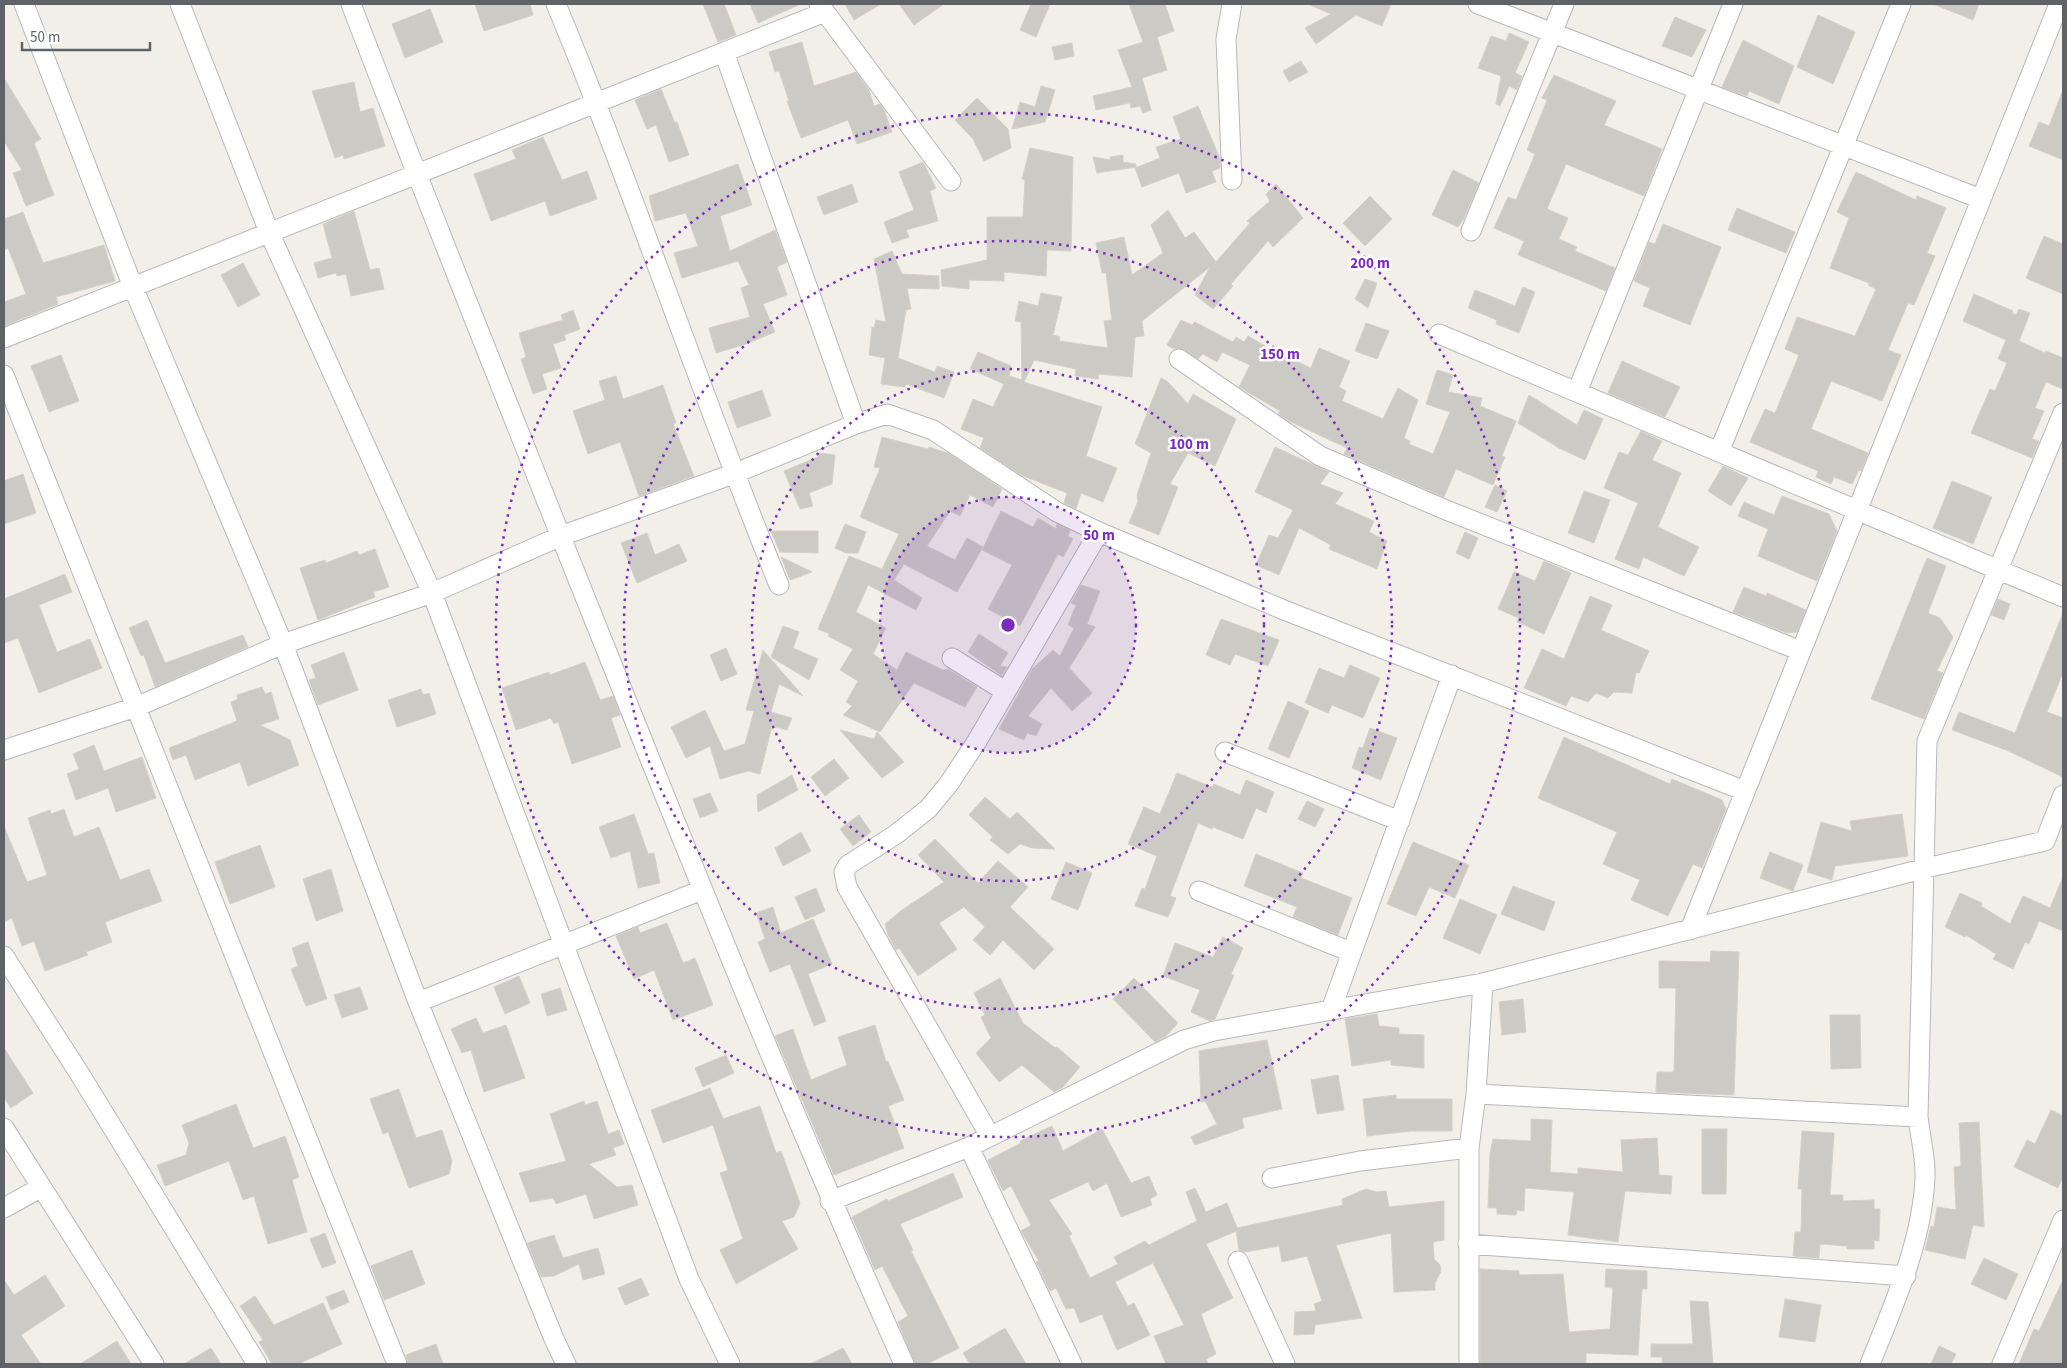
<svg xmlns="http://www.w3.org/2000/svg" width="2067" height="1368" font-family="'Source Sans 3',sans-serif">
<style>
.building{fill:#cccac5;stroke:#d6d1c6}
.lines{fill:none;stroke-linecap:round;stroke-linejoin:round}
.street-casing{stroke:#b5b8bc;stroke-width:21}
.street{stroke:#fff;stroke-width:19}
.ring{fill:none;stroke:#7b2cbf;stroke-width:2.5;stroke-dasharray:2.5 5}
.centre{fill:#7b2cbf;stroke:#fff;stroke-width:2.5}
.ring-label{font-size:15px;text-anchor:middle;font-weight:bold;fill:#7b2cbf;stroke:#fff;stroke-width:5;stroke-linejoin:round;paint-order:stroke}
</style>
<rect width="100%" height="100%" fill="#f1efe8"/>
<path class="building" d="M475 4H530L533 15 484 31Z
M703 4H724L736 35 718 42Z
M750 4H801L758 23Z
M845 4H881L854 20Z
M899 4H944L914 25Z
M1031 4H1050L1036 37 1020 30Z
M1129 4H1165L1174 31 1157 37 1167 70 1142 78 1151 110 1143 113 1140 106 1131 108 1130 103 1096 110 1093 96 1132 87 1118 50 1143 42Z
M1308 4H1391L1382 26 1356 15 1316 44 1305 28 1331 14Z
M1933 4H1979L1973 20Z
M430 9 443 42 405 58 392 24Z
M1818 15 1855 32 1833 84 1797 67Z
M1675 17 1706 30 1692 57 1662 46Z
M1509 33 1529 42 1515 73 1522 76 1517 90 1509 86 1500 106 1496 104 1501 76 1478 68 1491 36 1506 41Z
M1743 40 1794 66 1779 104 1749 91 1747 96 1722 87Z
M802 42 814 86 856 72 869 90 874 106 880 104 884 110 892 132 857 144 848 120 801 138 787 101H789L779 71 775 72 769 52Z
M1072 43 1074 56 1055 60 1052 47Z
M1301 61 1308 72 1289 82 1283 71Z
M1554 75 1616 101 1604 125 1662 149 1644 196 1566 164 1547 209 1568 218 1559 239 1577 247 1575 251 1615 268 1606 291 1518 255 1524 241 1494 228 1508 197 1516 200 1535 154 1527 150 1547 100 1542 98Z
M4 78 41 139 34 143 54 195 26 206 13 173 22 170 4 141Z
M354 82 360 112 373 108 385 146 344 159 343 155 335 158 312 91Z
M1041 86 1055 90 1045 122 1012 129 1020 102 1035 107Z
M661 89 675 123 677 122 689 155 669 162 656 125 647 129 635 100Z
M2062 92H2063V160L2029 146 2039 122 2049 126Z
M977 98 1008 129 1011 148 984 161 973 139 955 120Z
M1198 106 1220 159V168L1212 171 1216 182 1186 193 1179 173 1142 187 1135 168 1160 158 1156 147 1181 139 1173 117Z
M543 137 562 180 587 171 597 199 550 216 545 201 491 221 474 174 516 159 512 150Z
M1030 148 1073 157 1071 251 1047 250 1046 276 1004 272V281L969 280V289L942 286 941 270 987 260V217H1023L1025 180 1022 179Z
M1123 155V162L1136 164V167L1097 173 1093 157 1110 160V157Z
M923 162 936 188 930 191 938 221 906 230 909 237 892 243 884 222 914 210 899 172Z
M738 164 752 205 720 216 730 251 775 230 787 262 777 267 787 295 763 304 775 332 746 344 716 353 709 328 750 317 741 288 749 285 738 261 682 278 674 253 698 246 686 213 655 221 649 196Z
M1453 170 1479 183 1463 220 1458 227 1432 215Z
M1856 172 1916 200 1917 196 1946 208 1927 253 1935 256 1914 305 1908 303 1888 350 1901 355 1882 401 1831 381 1811 429 1868 453 1861 471 1859 470 1852 484 1834 477 1831 484 1816 477 1818 471 1750 442 1765 409 1775 413 1799 355 1785 349 1797 317 1855 336 1876 289 1868 285 1869 283 1830 268 1849 218 1837 212Z
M852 184 858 202 824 215 817 197Z
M1276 184 1303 218 1273 247 1268 241 1231 284 1233 286 1213 309 1195 295 1210 267 1142 321 1144 336 1135 337 1132 377 1099 374 1098 379 1075 376 1076 369 1034 360 1024 382 1102 407 1086 456 1117 468 1103 502 1081 493 1076 509 1064 503 1067 493 1021 475 980 448 984 438 961 429 973 399 993 407 1004 384 970 369 978 352 1011 366 1009 376 1022 380 1021 322 1015 321 1019 301 1038 306 1041 293 1062 297 1053 335 1060 337 1059 341 1108 348 1104 321 1112 320 1106 273H1102L1096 243 1124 237 1132 275 1163 253 1151 225 1168 210 1185 238 1194 232 1216 262 1250 223 1247 221 1270 201 1266 194Z
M1370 196 1392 219 1365 246 1343 223Z
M1737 208 1795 232 1786 253 1728 230Z
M354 211 370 270 379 268 384 289 351 296 346 274 337 276 336 273 318 278 314 263 332 258 323 224Z
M23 212 43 263 104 245 115 281 56 297 58 304 4 326V302L26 294 8 248 4 250V219Z
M1663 224 1721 247 1690 325 1643 306 1650 288 1634 281 1649 242 1655 244Z
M2044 236 2063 244V294L2026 278Z
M892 251 902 274 939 276V289L907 288 911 309 906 310 898 358 935 372 937 366 954 372 944 398 906 384 905 387 881 384 885 358 869 355 872 327 874 328 876 320 886 322 874 259Z
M243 263 260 295 238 307 221 275Z
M1365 279 1377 283 1368 308 1355 299Z
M1523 287 1535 292 1519 333 1496 324 1497 320 1468 308 1475 290 1515 306Z
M1974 294 2013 311 2012 313 2016 315 2019 309 2030 313 2019 341 2045 353 2046 351 2063 358V389L2046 382 2035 408 2044 411 2032 439 2039 441 2032 458 1971 433 1990 389 1995 391 2007 363 1998 359 2006 340 1963 321Z
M573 310 580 329 564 335 566 340 553 344 561 368 542 374 547 389 533 394 521 359 526 357 519 333 563 320 561 315Z
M1181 320 1192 325 1195 322 1233 342 1236 337 1244 342 1248 336 1281 355V354L1311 368 1319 348 1350 361 1339 387 1346 391 1342 401 1383 419 1398 388 1418 400 1404 438 1410 441 1409 444 1433 454 1450 412 1426 404 1437 370 1453 375 1448 392 1482 398 1480 406 1516 421 1502 456 1505 457 1493 485 1456 469 1444 497 1344 454 1347 448 1289 421 1278 414 1280 411 1239 387 1250 365 1222 352 1217 362 1203 354 1198 359 1185 350 1174 349 1167 345Z
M1366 323 1389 331 1377 359 1355 351Z
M61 355 79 401 49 412 31 366Z
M1622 361 1680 387 1665 417 1608 393Z
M616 376 623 399 663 385 676 423 673 424 694 476 639 496 620 442 588 454 573 411 605 400 599 381Z
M1161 378 1168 382 1188 404 1193 394 1236 419 1215 466 1188 453 1170 484 1178 487 1159 535 1129 523 1138 501 1137 495 1151 453 1135 444Z
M762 390 771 416 737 428 728 402Z
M1529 395 1577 425 1584 410 1603 419 1585 460 1559 448 1518 423Z
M1641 431 1662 441 1652 460 1681 473 1658 527 1699 547 1684 576 1643 557 1639 569 1615 559 1638 503 1604 488 1619 452 1628 455Z
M882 437 928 449 929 447 950 454 1002 489 993 507 970 495 960 516 950 511 927 546 955 560 967 538 983 547 957 592 904 564 894 580 922 598 916 610 868 585 856 612 886 628 873 654 897 670 906 652 943 670 948 669 977 687 965 707 914 683 880 732 843 715 852 706 846 702 858 681 840 670 853 649 828 636 830 634 818 629 849 556 882 569 899 534 860 517 880 468 874 467Z
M1275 447 1329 472 1320 484 1343 493 1335 504 1374 521 1369 532 1387 541 1377 569 1329 549 1331 545 1299 528 1279 575 1256 565 1269 535 1278 538 1293 510 1255 492Z
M819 453 835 455 832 484 809 493 813 506 800 509 784 471 818 457Z
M1723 466 1748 478 1731 506 1708 491Z
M23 474 36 513 4 524V481Z
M1952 481 1992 497 1973 544 1933 528Z
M1495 485 1507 491 1497 512 1485 507Z
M1584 491 1610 500 1594 543 1568 533Z
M1782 496 1829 514 1837 531 1817 581 1758 556 1768 529 1738 516 1744 502 1774 515Z
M1001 511 1033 527 1038 518 1056 529 1057 524 1070 530 1068 536 1073 539 1063 557 1058 554 1020 626 988 609 1012 565 982 550Z
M845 524 866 532 858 553H846L835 548Z
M771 531H818V553L780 552Z
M1465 532 1478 538 1469 559 1456 553Z
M647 533 655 555 679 544 687 561 637 583 621 543Z
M375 549 389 587 373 592 375 597 318 620 300 568 325 560 326 563 357 551 359 555Z
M781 557 812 572 790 580Z
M1927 558 1946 566 1928 613 1940 618 1953 637 1937 671 1943 673 1924 719 1871 699Z
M1544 561 1571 573 1544 634 1517 622 1519 618 1498 609 1514 572 1535 581Z
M65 574 72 592 39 605 57 652 90 639 102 668 39 693 18 638 4 643V599Z
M1081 585 1100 591 1087 624 1095 627 1069 668 1092 693 1072 711 1051 688 1028 716 1042 724 1036 736 1027 733 1024 740 999 729 1032 669 1053 650 1060 656 1074 628 1068 625 1076 605 1071 603Z
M1744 587 1766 596 1767 593 1806 610 1797 632 1787 633 1733 612Z
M1590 596 1612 605 1601 630 1649 651 1639 673 1636 672 1632 693 1614 692 1608 698 1596 693 1588 702 1571 696 1566 706 1524 688 1542 649 1564 659Z
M1998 599 2010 604 2004 620 1991 615Z
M2063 613V672L2047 712 2063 718V777L2006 750 1952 730 1959 712 2015 733Z
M1221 619 1279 640 1268 666 1235 654 1230 665 1206 655Z
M147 620 165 663 243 635 248 647 155 687 144 655 141 656 129 628Z
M783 626 799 632 793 648 818 659 809 680 771 657Z
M979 634 1008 653 1000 666 1007 667 1002 676 968 652Z
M726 648 737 674 721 681 710 655Z
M763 650 803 696 779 684 771 712 792 718 787 730 772 726 760 774 748 771 720 779 710 746 686 758 671 727 705 710 724 751 745 744 754 711 746 710Z
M344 652 358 690 318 705 309 680 316 678 311 665Z
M585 662 600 700 613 696 620 715 611 718 621 747 572 764 558 722 554 724 551 718 516 730 502 688 549 672 550 675Z
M1350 665 1380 678 1363 718 1332 705 1328 713 1305 703 1319 668 1344 678Z
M262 687 265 694 271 692 279 719 260 725 290 740 299 765 248 786 240 762 195 780 186 755 173 760 169 748 237 721 231 702 238 699 237 695Z
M421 689 423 695 429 693 436 714 397 727 388 700Z
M1288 701 1309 711 1289 758 1268 749Z
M1370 728 1397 738 1381 780 1352 768 1359 747 1363 748Z
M840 730 874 739 877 732 904 762 882 778Z
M1564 737 1670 784 1672 779 1722 800 1726 809 1702 868 1693 864 1668 916 1631 900 1640 880 1603 864 1617 832 1538 798Z
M94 745 104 771 142 757 156 798 116 812 108 788 76 800 67 774 79 769 73 754Z
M834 759 849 778 825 796 811 777Z
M1177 773 1212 787 1214 784 1240 795 1246 780 1274 792 1266 813 1256 808 1243 839 1213 827 1212 829 1198 823 1170 896 1176 898 1168 917 1135 906 1142 888 1145 889 1157 856 1128 844 1144 807 1160 814Z
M792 775 798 790 758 812 757 795Z
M710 793 718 811 700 818 693 799Z
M985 797 1010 819 1017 812 1055 849 1032 848 1020 844 1008 854 990 840 993 837 969 815Z
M1307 801 1324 809 1315 827 1298 819Z
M64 809 74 837 99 827 120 880 149 869 162 901 105 922 112 942 86 952 88 955 45 971 34 941 22 946 12 918 4 922V826L27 882 47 875 28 818 50 810 51 814Z
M634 814 648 854 654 853 660 883 638 888 630 851 611 858 599 827Z
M1902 814 1908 856 1835 866 1832 880 1807 872 1821 822 1852 831 1850 821Z
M859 815 871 832 853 846 840 829Z
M801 832 811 851 783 866 775 848Z
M935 839 978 883 998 861 1028 887 1010 907 1054 949 1034 970 1003 940 990 955 973 940 985 927 964 907 939 923 957 949 918 976 899 948 896 950 888 935 885 924 902 910 944 882 918 855Z
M1413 842 1469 865 1455 898 1429 887 1416 916 1387 904Z
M260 845 275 887 230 904 215 862Z
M1770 852 1803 865 1793 891 1760 878Z
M1256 854 1303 873 1301 878 1352 898 1338 935 1293 917 1297 907 1244 886Z
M1066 862 1092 873 1078 910 1051 899Z
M331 869 343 911 316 921 303 879Z
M2063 877V931L2039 921 2029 944 2025 942 2013 969 1993 959 1996 954 1966 935 1965 937 1945 927 1960 893 1982 903 1981 906 2010 924 2023 896 2050 908Z
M1513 886 1555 902 1544 931 1501 914Z
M816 888 825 911 805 920 795 897Z
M1460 899 1497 915 1480 954 1443 938Z
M773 907 781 933 813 919 832 964 808 974 826 1021 814 1026 790 964 770 972 758 942 765 939 756 913Z
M667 923 683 963 695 958 713 1005 673 1020 654 970 634 979 616 936 638 927 640 933Z
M1223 937 1243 948 1231 974 1234 975 1215 1019 1210 1021 1191 1012 1200 990 1163 976 1175 943 1213 957Z
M308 942 327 999 306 1006 291 969 298 966 292 948Z
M1711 951 1739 952 1734 1095 1656 1092 1657 1072H1674L1676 988H1659V961L1710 962Z
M519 976 530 1003 505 1014 494 987Z
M1000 978 1023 1023 1055 1048 1057 1047 1080 1067 1062 1088 1054 1092 1022 1065 999 1082 976 1053 991 1038 981 1017 985 1015 974 993Z
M1134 978 1178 1023 1165 1037 1155 1042 1113 999Z
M360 987 368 1009 342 1018 334 995Z
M560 988 567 1010 547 1016 541 994Z
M1523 999 1526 1032 1502 1035 1499 1002Z
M1377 1014 1379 1026 1399 1028V1034L1424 1035V1068L1391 1065V1060L1352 1066 1345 1019Z
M1830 1015H1860L1861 1068 1831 1069Z
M476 1018 483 1033 506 1025 525 1078 484 1092 471 1050 462 1053 451 1029Z
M875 1025 886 1062 888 1061 904 1100 888 1106 904 1148 834 1175 775 1036 793 1029 811 1080 847 1065 838 1037Z
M1267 1040 1282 1109 1242 1118 1244 1128 1195 1145 1191 1137 1217 1124 1205 1101 1201 1102 1199 1051Z
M4 1048 33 1093 11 1108 4 1098Z
M726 1055 734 1073 703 1087 695 1068Z
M1338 1075 1344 1110 1317 1114 1311 1080Z
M710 1088 723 1119 760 1106 776 1153 781 1151 800 1203 794 1217 782 1221 798 1249 736 1284 720 1250 743 1239 720 1173 728 1170 713 1125 663 1143 651 1110Z
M399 1089 416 1138 442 1130 452 1161 449 1174 409 1188 388 1132 383 1134 370 1099Z
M1396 1095V1099H1452V1131H1411L1367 1136 1363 1099Z
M584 1101 585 1105 597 1101 608 1134 619 1130 624 1144 613 1148 616 1155 589 1164 617 1187 632 1185 638 1205 594 1219 586 1194 556 1204 553 1198 530 1202 519 1173 566 1161 550 1114Z
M236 1104 253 1148 285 1136 299 1177 292 1180 307 1232 268 1244 254 1196 243 1200 229 1161 165 1186 157 1165 186 1155 189 1143 182 1125Z
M2051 1110 2063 1116V1177L2058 1188 2014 1167 2027 1140 2035 1144Z
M1531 1119 1552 1120 1550 1172 1578 1174V1168L1623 1172 1621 1140 1657 1138 1659 1175 1672 1176 1671 1194 1625 1191 1618 1242 1568 1235 1574 1192 1525 1188 1524 1211 1517 1210 1516 1215 1497 1214V1208H1488L1490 1154 1493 1139 1531 1141Z
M1979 1122 1984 1227 1973 1225 1965 1259 1925 1250 1931 1226 1934 1227 1937 1207 1956 1210 1954 1167 1961 1166 1959 1123Z
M1052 1126 1063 1151 1102 1129 1131 1183 1149 1176 1157 1195 1150 1199 1152 1205 1121 1217 1107 1183 1093 1191 1088 1182 1049 1200 1072 1234 1069 1236 1090 1278 1118 1264 1114 1257 1145 1241 1149 1245 1197 1221 1186 1192 1195 1188 1206 1212 1227 1203 1237 1228 1343 1205 1342 1199 1366 1189 1377 1192 1386 1191 1389 1207 1444 1201V1240L1433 1242 1434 1259 1440 1265 1441 1271 1435 1283V1290L1394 1292 1391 1233 1336 1245 1362 1318 1315 1325 1314 1334 1294 1335 1295 1312 1316 1311 1314 1304 1322 1301 1307 1256 1282 1262 1279 1246 1245 1252 1239 1250 1236 1231 1206 1244 1233 1298 1201 1314 1216 1354 1206 1359 1208 1364H1166L1154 1336 1184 1325 1153 1263 1115 1282 1128 1306 1134 1303 1150 1335 1117 1350 1102 1314 1080 1323 1074 1308 1066 1309 1056 1288 1050 1291 1036 1262 1039 1261 1021 1231 1031 1225 1011 1186 1003 1191 988 1160 1021 1143 1020 1141Z
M1702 1129H1727L1726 1194H1702Z
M1802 1131 1834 1133 1830 1195H1843V1201L1874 1200V1209H1880L1879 1241 1874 1240V1249H1847V1246L1820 1244 1819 1258 1793 1256 1795 1232H1801L1802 1189H1798Z
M953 1173 963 1197 900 1224 913 1250 911 1251 959 1348 927 1364H915L898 1322 908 1316 882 1266 875 1270 852 1217 887 1199 888 1201Z
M325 1233 336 1263 322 1268 310 1239Z
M554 1235 563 1258 598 1248 605 1274 583 1280 579 1264 554 1276 541 1277 527 1243Z
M412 1250 425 1284 384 1300 371 1266Z
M1984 1258 2018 1274 2006 1300 1971 1284Z
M1480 1269 1519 1271V1275L1563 1274 1569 1332 1610 1329 1613 1288 1605 1287 1606 1269 1647 1271V1289H1642L1638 1355 1586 1353V1364H1480Z
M45 1275 65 1306 21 1335 41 1364H4V1280L14 1295Z
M641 1278 649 1295 625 1305 618 1288Z
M2063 1280V1364H2019L2034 1329 2039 1331Z
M344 1290 349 1302 331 1310 326 1297Z
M255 1296 274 1325 323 1303 342 1344 298 1364H272L259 1342 263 1340 240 1306Z
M1785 1299 1821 1305 1815 1342 1779 1337Z
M1690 1301 1708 1302 1713 1364H1662V1357H1651V1344H1693Z
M1005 1328 1026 1364H970L963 1353Z
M117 1341 131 1364H80Z
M436 1344 443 1364H408L406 1355Z
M1939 1346 1956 1354 1951 1364H1931Z
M211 1348 221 1364H184Z
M843 1348 852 1364H810Z"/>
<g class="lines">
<defs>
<path id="street" d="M24 4 133 287 283 644 418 1002 554 1339 566 1364
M180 4 269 232 432 593 689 1279 730 1364
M351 4C433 218 518 430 603 642 700 884 797 1126 904 1364
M556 4C636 196 700 393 779 585
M819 4 951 181
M1232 4 1226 39 1232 180
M1478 4 1981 199
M724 52 856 424
M1471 231 1564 4
M1439 334 2063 597
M4 338 825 12
M1179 359 1320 456 1446 510 1801 651
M4 375 397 1364
M1577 392 1733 4
M1719 452 1901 4
M952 658 1005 691
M4 750 136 707 283 644 432 593 561 536 733 474 856 424 887 414 933 430 1057 512 1099 532 1284 610 1745 791
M1225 752 1400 821
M1199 891 1351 952
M1690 930 2059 4
M4 956 81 1076 257 1364
M418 1002 702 890
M1331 1010 1452 675
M1476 1094 1918 1117
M4 1128 154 1364
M990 1136 847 887 844 872 848 865 895 835 928 809 948 785 977 741 1099 532
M969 1147 1072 1364
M1272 1178 1360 1161 1469 1148
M830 1201 969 1147 1184 1040 1214 1031 1483 983
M4 1208 40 1188
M1468 1244 1906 1276
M1238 1261 1285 1364
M1469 1364V1148L1476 1094 1483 983 1926 868 2045 841 2063 795
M1870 1364C1894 1304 1922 1243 1925 1178 1926 1158 1920 1136 1918 1117L1927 741 2063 413
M2002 1364 2063 1220"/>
</defs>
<use href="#street" class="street-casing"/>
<use href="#street" class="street"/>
</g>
<circle cx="1008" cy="625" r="128" fill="#7b2cbf" fill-opacity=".12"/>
<g class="ring">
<circle cx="1008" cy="625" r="128"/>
<circle cx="1008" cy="625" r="256"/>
<circle cx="1008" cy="625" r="384"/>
<circle cx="1008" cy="625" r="512"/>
</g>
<circle cx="1008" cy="625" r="8" class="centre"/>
<g class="ring-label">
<text x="1370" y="268">200 m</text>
<text x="1280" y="359">150 m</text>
<text x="1189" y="449">100 m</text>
<text x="1099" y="540">50 m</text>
</g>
<rect width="2067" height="1368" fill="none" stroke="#5f6368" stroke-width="10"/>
<path d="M22 42v8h128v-8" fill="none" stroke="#5f6368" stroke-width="2.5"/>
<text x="30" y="42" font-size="15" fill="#5f6368" stroke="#ffffff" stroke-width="4" paint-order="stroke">50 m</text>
</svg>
